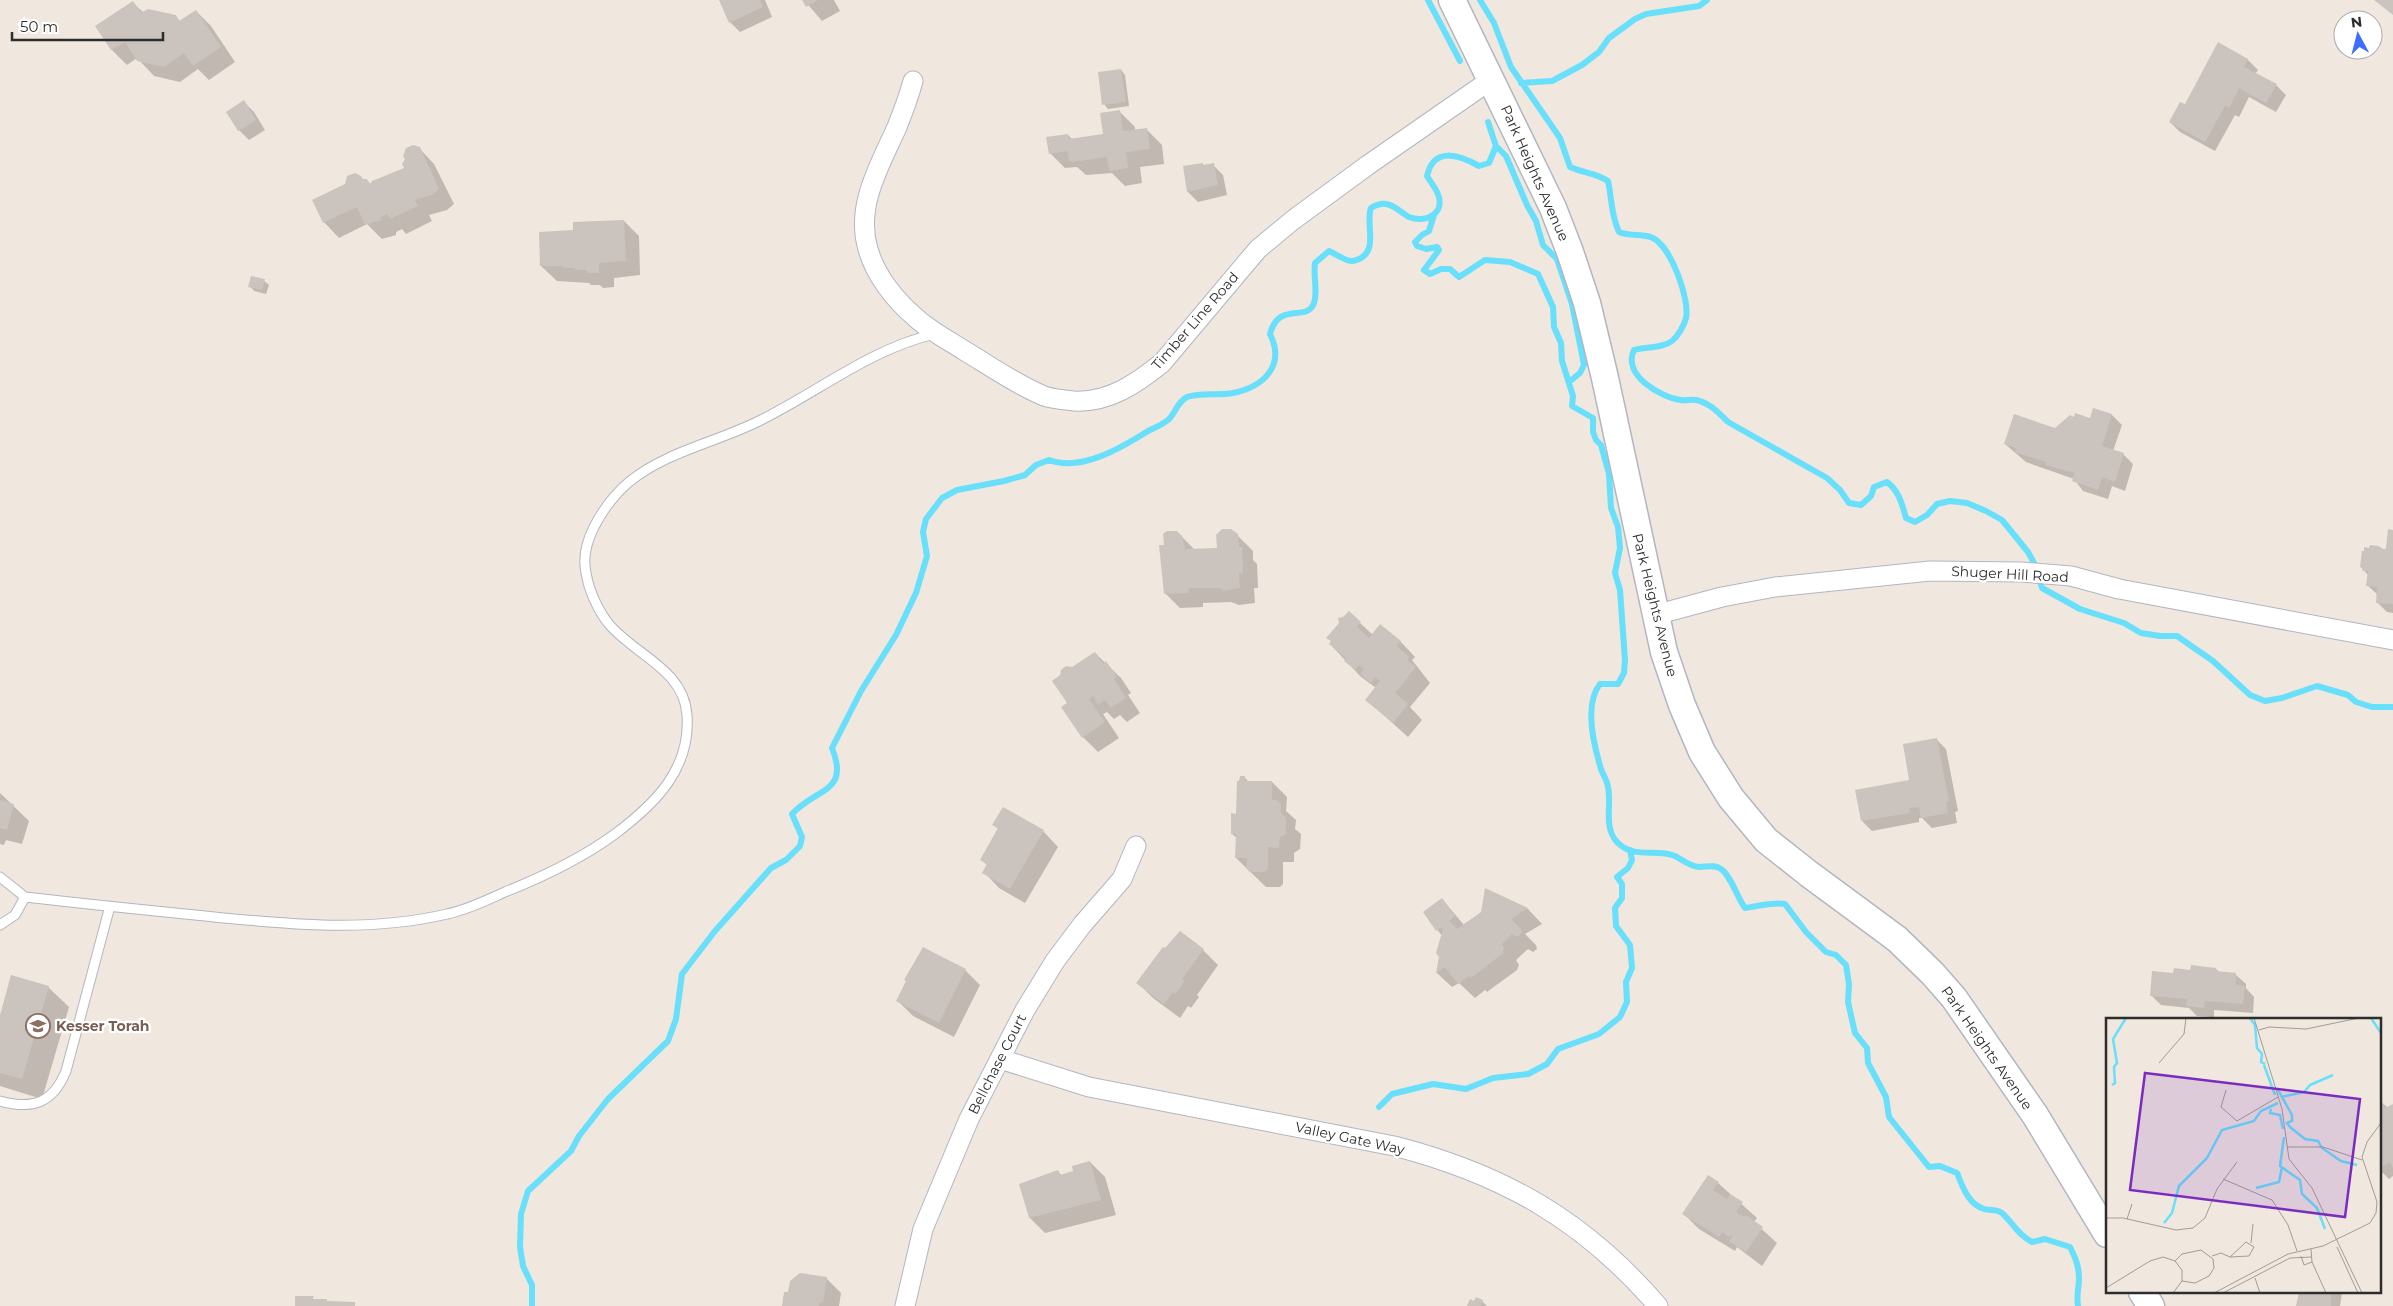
<svg xmlns="http://www.w3.org/2000/svg" width="2393" height="1306" font-family="Montserrat,sans-serif">
<style>
.shadow{fill:#0003}
.lines{fill:none;stroke-linecap:round;stroke-linejoin:round}
.stream{stroke:#68dffb;stroke-width:6}
.building{fill:#cbc4be}
.service-casing{stroke:#b2b6c2;stroke-width:11}
.minor-casing{stroke:#b2b6c2;stroke-width:21}
.secondary-casing{stroke:#b2b6c2;stroke-width:29}
.service{stroke:#fff;stroke-width:9}
.minor{stroke:#fff;stroke-width:19}
.secondary{stroke:#fff;stroke-width:26}
.labels{text-anchor:middle;stroke-width:4.5;stroke-linejoin:round;paint-order:stroke}
.street-label{font-size:14px;fill:#2d2d2d;stroke:#fff}
.education-label{font-size:14px;font-weight:bold;fill:#785e54;stroke:#fff;text-anchor:start}
.inset-river{fill:none;stroke:#68dffb;stroke-width:2.5}
.inset-road{fill:none;stroke:#a29d97;stroke-width:1}
.view{fill:#7b2cbf;fill-opacity:0.15;stroke:#7b2cbf;stroke-width:2.5}
.inset-edge{fill:none;stroke:#2d2d2d;stroke-width:2.5}
</style>
<rect width="100%" height="100%" fill="#f0e7de"/>
<path class="shadow" d="M720 0H765L772 17 740 32 730 22Z
M804 0H834L840 11 822 21Z
M133 3 144 13 175 16 180 21 196 11 211 26 235 62 209 80 198 69 180 82 154 76 137 58 127 65 112 50 97 27Z
M2219 44 2248 60 2258 70 2255 74 2276 85 2286 95 2276 112 2249 97 2239 117 2235 115 2215 151 2180 132 2170 122 2185 106Z
M1121 70 1125 75 1129 106 1108 109 1104 104Z
M244 102 254 112 265 130 249 140 239 130 228 112Z
M1120 112 1135 127V131L1146 129 1162 145 1164 164 1140 167 1142 183 1125 186 1112 173 1086 175 1077 167 1065 168 1050 153 1068 135 1072 139 1104 135Z
M419 148 434 164 454 204 447 210 429 215 432 221 406 234 402 229 396 232V235L382 239 367 224 339 238 324 222 364 180 372 185 406 168Z
M1213 165 1223 175 1227 195 1198 202 1188 192 1184 167Z
M624 221 639 236 640 275 614 278V287L603 288 600 285H591L589 283 557 281 541 266 574 232Z
M264 281 269 285 266 294 254 291 250 286Z
M2094 409 2112 415 2122 425 2113 451 2123 454 2133 464 2125 491 2112 486 2108 499 2083 491 2074 479 2026 462 2005 444 2090 420Z
M2393 531V613L2387 612 2377 602 2378 595 2367 585 2368 575 2361 567 2379 547 2387 551Z
M1177 532 1195 550 1219 549 1237 535 1253 551V560L1257 564 1258 588H1254L1255 603 1239 605 1231 602 1203 603V607L1180 608 1165 593V546Z
M1360 623 1373 635 1400 641 1415 657 1412 660 1430 683 1410 707 1422 720 1408 737 1367 700 1376 688 1360 676 1330 644Z
M1095 653 1121 678 1131 693 1128 695 1140 713 1127 722 1120 715 1114 719 1107 712 1103 714 1119 738 1098 752 1083 737 1068 703 1072 669Z
M1936 739 1946 749 1958 811 1955 812 1957 823 1932 828 1922 818H1919V822L1872 831 1862 821 1910 781Z
M1245 778 1249 782H1272L1287 797 1286 811 1296 820 1295 829 1301 834 1300 849 1294 853V862H1283V884L1280 887H1266L1236 858 1237 838 1232 834Z
M0 793 29 821 22 844 6 840 4 845 0 844Z
M994 825 1043 831 1058 847 1025 903 999 888 984 872 988 866 981 859 999 830Z
M1486 890 1528 909 1542 924 1525 934 1536 945 1537 949 1533 952 1528 949 1516 960 1519 965 1517 970 1487 992 1485 990 1475 998 1459 983 1452 987 1437 973 1442 936 1424 912 1442 899 1464 925 1482 913Z
M1180 933 1203 950 1218 965 1197 995 1199 997 1191 1008 1188 1006 1180 1018 1153 998 1138 983Z
M923 949 965 970 980 985 954 1037 913 1016 898 1001Z
M2216 969 2220 973 2236 975 2246 984V988L2254 997 2253 1013 2214 1010V1017L2197 1016 2189 1008 2161 1005 2151 995 2174 974Z
M48 987 69 1007 42 1099 0 1086V1019Z
M2379 1100 2388 1108 2393 1106V1176L2389 1179 2382 1172 2379 1174Z
M1090 1162 1105 1177 1116 1215 1045 1233 1030 1218 1058 1171 1062 1176 1075 1172Z
M1718 1183 1757 1218 1754 1222 1777 1243 1762 1266 1737 1247 1735 1251 1699 1229 1684 1214Z
M826 1278 841 1293 839 1306H783Z
M2301 1292H2342L2340 1306H2298Z
M1482 1301 1487 1306H1468Z"/>
<g class="lines">
<path class="stream" d="M1428 0 1460 61
M1480 0 1494 23 1511 67 1560 138 1570 167C1583 173 1596 173 1608 181 1612 199 1611 216 1619 232 1631 237 1643 233 1653 238 1671 247 1690 299 1686 318 1684 326 1678 336 1672 341 1663 348 1645 347 1634 350 1622 375 1660 397 1681 400 1686 401 1691 399 1696 400 1710 403 1719 413 1728 422L1827 478 1840 490 1849 503 1861 505 1871 496 1874 487 1887 482C1899 491 1902 504 1906 518L1915 522 1927 515 1937 504 1950 501 1967 503 1986 511 2002 520 2028 552 2035 565 2042 588 2080 609 2124 623 2141 633 2160 636H2177L2213 661 2250 695 2265 701 2282 698 2317 686 2348 695 2356 702 2372 707H2393
M1521 83 1552 81 1582 65 1599 52 1609 38 1635 19 1646 14 1699 6 1707 0
M1488 122 1496 146 1506 156 1527 205 1536 221 1543 245 1557 259 1572 304 1584 365 1580 373 1569 382
M1434 215 1429 231 1422 235 1415 242 1417 246 1426 249 1437 247 1439 250 1424 270 1430 274 1441 269H1450L1459 277 1485 260 1510 262 1538 274 1553 307 1554 327 1561 343 1562 361 1573 396 1572 406 1593 418V432L1596 440 1601 445 1609 474 1611 508 1618 527 1620 548 1615 573 1620 590 1625 660 1624 673 1618 684H1600C1584 704 1594 746 1601 769 1603 775 1607 780 1608 787 1612 804 1603 827 1617 842 1634 860 1656 848 1675 856 1683 860 1689 866 1699 867 1707 867 1714 864 1721 869 1731 876 1737 897 1745 908 1759 906 1772 902 1785 904L1806 932 1826 952 1836 955 1846 965 1849 984 1848 1002 1855 1033 1867 1048 1868 1063 1886 1097 1889 1117 1929 1167 1940 1166 1957 1173C1963 1187 1968 1204 1984 1209 1990 1211 1997 1209 2002 1213 2014 1224 2017 1234 2032 1242L2045 1239 2070 1247C2075 1257 2079 1266 2079 1278 2079 1288 2076 1296 2078 1306
M1379 1107 1392 1094 1433 1084 1466 1089 1493 1078 1528 1074 1547 1064 1558 1049 1599 1034 1620 1017 1627 1002 1626 982 1632 968 1630 945 1616 926 1615 908 1622 898V884L1617 877 1628 868 1632 860 1630 850
M532 1306V1285L523 1266 520 1247 521 1214 528 1191 571 1151 579 1136 608 1099 668 1041 676 1019 682 974 715 931 771 868 786 860 800 846 802 837 792 814C817 787 850 793 832 748L861 691 896 635 916 593 927 556 923 532 926 519 942 498 957 490 1004 481 1025 475 1036 465 1049 460C1081 472 1121 448 1148 431 1154 428 1162 425 1168 420 1175 414 1177 402 1187 397 1201 392 1219 396 1233 393 1263 387 1286 366 1270 334 1279 300 1307 323 1314 303 1318 292 1313 275 1315 263L1329 251C1335 254 1341 258 1347 260 1352 262 1355 261 1359 259 1379 250 1365 224 1371 208 1376 205 1380 203 1386 204 1395 205 1401 213 1409 217 1427 224 1447 212 1437 192 1434 186 1430 181 1427 176 1434 146 1459 155 1479 166L1489 163 1496 146"/>
</g>
<path class="building" d="M719 0H760L763 7 729 23Z
M802 0H818L806 7Z
M2374 0H2393V15Z
M133 1 141 13 148 9 176 15 179 21 196 10 221 47 193 66 184 53 164 67 137 61 125 42 111 50 95 26Z
M2218 42 2248 59 2244 67 2277 84 2266 103 2239 88 2229 108 2225 106 2205 142 2169 122 2180 102 2185 104Z
M1121 69 1126 102 1102 105 1098 72Z
M244 100 256 120 238 131 226 112Z
M1120 110 1123 131 1147 128 1150 149 1126 152 1128 168 1109 171 1107 157 1073 162 1069 161 1068 151 1049 154 1046 137 1068 134 1069 139 1103 134 1100 113Z
M413 145 420 147 439 189 432 195 415 200 418 206 390 219 387 214 381 217V220L365 225 357 207 323 223 312 200 345 184 347 176 355 173 361 176 363 179H367L370 184 372 181 404 168 402 164 405 159 403 156 406 148Z
M1203 163V165L1214 163 1218 185 1187 192 1183 166Z
M624 220 626 261 599 263V273H587V270H575V268H563V266H540L539 232 573 230V222Z
M251 276 265 279 262 290 248 287Z
M2093 408 2112 414 2102 446 2124 453 2115 482 2102 477 2098 490 2072 481 2075 473 2045 465 2046 462 2015 452 2016 448 2004 444 2014 414 2055 428 2070 415 2074 417 2075 413 2090 418Z
M1222 529H1231L1238 534 1239 547H1242L1243 573H1239L1240 588 1223 591 1222 589 1215 588H1189V593L1164 594 1159 545H1164L1163 534 1167 531H1177L1183 537 1185 549 1217 548 1216 535Z
M2388 529 2393 530V604L2376 603 2377 587 2366 586 2368 571H2362L2363 568 2360 567 2362 551H2364V547L2369 548 2370 545 2379 546V549H2386Z
M1349 611 1361 622 1357 627 1369 638 1380 624 1401 641 1396 646 1410 657 1407 660 1416 667 1395 693 1408 704 1393 723 1365 700 1380 681 1375 677 1371 683 1360 674 1364 669 1359 665 1355 670 1344 661 1346 658 1329 644 1331 641 1326 638 1339 623 1338 618 1343 617Z
M1095 652 1103 664 1106 661 1117 677 1114 679 1126 698 1111 708 1105 700 1098 705 1093 696 1089 699 1105 722 1082 738 1061 707 1067 703 1052 681 1060 675 1061 670 1066 666 1072 667Z
M1937 738 1949 801 1946 802 1948 813 1921 818 1919 807 1909 808 1910 813 1861 821 1855 790 1909 780 1903 744Z
M1240 776H1245V781H1272V800H1277L1281 804V813L1286 818V834L1280 837 1279 848 1268 847V869L1264 872H1250L1246 868 1247 858H1235L1236 834H1231V813L1236 814 1237 781H1239Z
M0 800 14 804 7 830 0 828Z
M1003 807 1044 830 1010 889 982 873 987 864 980 860 998 828 992 825Z
M1485 888 1528 908 1511 919 1521 929 1522 933 1517 937 1512 934 1502 944 1504 949 1502 954 1471 978 1470 975 1458 984 1445 967 1436 973 1439 957 1436 953 1443 929 1442 927 1436 931 1423 912 1442 898 1455 916 1449 921 1457 929 1481 912Z
M1180 931 1204 949 1182 979 1185 981 1175 994 1173 992 1164 1004 1136 983 1163 947 1165 948Z
M923 947 966 969 939 1023 896 1001 906 981 904 980Z
M2191 965 2216 968V971L2236 973V985L2245 986 2243 1004 2205 1001 2204 1008 2186 1006 2187 999 2150 996 2152 971 2173 973 2174 968 2190 970Z
M11 975 49 986 22 1079 0 1073V1015Z
M2379 1097 2385 1108 2393 1104V1168L2390 1162 2379 1169Z
M1090 1161 1101 1200 1029 1218 1019 1184 1058 1170 1060 1175 1073 1171 1072 1166Z
M1708 1175 1719 1182 1713 1190 1727 1199 1730 1194 1743 1202 1736 1212 1744 1217 1746 1215 1763 1227 1746 1252 1729 1241 1733 1236 1731 1235 1729 1237 1722 1232 1719 1237 1682 1214Z
M800 1273 827 1277 823 1303 820 1302 819 1306H782L784 1292H788L790 1281Z
M2299 1292H2331V1306H2296Z
M295 1296H314L313 1299H327V1301L355 1302V1306H295Z
M1476 1297 1483 1300 1481 1306H1467L1470 1299 1474 1301Z"/>
<g class="lines">
<defs>
<path id="service" d="M0 877 25 897C85 904 145 910 205 916 285 924 367 933 447 914 467 910 487 900 505 892 545 876 581 859 615 834 655 804 691 769 687 715 684 669 634 655 608 623 600 613 593 598 589 586 585 571 583 560 587 545 593 523 611 497 629 482 667 451 718 442 761 420 819 391 871 349 934 334
M0 925 15 915 25 897
M0 1101C33 1110 53 1103 66 1071L110 906"/>
<path id="minor" d="M913 81C909 96 903 112 897 127 880 165 855 206 868 249 875 275 895 300 915 317 930 331 948 340 965 351 990 366 1017 385 1044 396 1053 399 1065 400 1074 401 1109 403 1137 383 1162 363L1258 249 1293 220 1368 165 1492 79
M1655 615 1722 597 1775 587 1930 571 2021 572 2071 576 2119 589 2393 640
M1000 1059 1089 1087 1394 1146C1503 1174 1584 1220 1658 1306
M905 1306 923 1229 969 1119 1025 1010 1055 961 1082 925 1122 879 1136 846"/>
<path id="secondary" d="M1452 0 1553 208 1570 252 1587 303 1605 378 1664 652 1682 705 1702 752 1731 798 1766 840 1809 874 1897 939 1933 974 1954 998 2035 1115 2107 1234
M2142 1292 2151 1306"/>
</defs>
<use href="#service" class="service-casing"/>
<use href="#minor" class="minor-casing"/>
<use href="#secondary" class="secondary-casing"/>
<use href="#service" class="service"/>
<use href="#minor" class="minor"/>
<use href="#secondary" class="secondary"/>
</g>
<defs>
<symbol id="school-ring" viewBox="-11 -11 22 22"><circle r="9.5" fill="#fff" stroke="#8d6e63" stroke-width="1.5"/><path d="M0-5L7-2L0 1L-7-2ZM-4 1L0 2.5L4 1V4Q0 6-4 4Z" fill="#8d6e63"/></symbol>
</defs>
<g fill-rule="evenodd">
<use href="#school-ring" x="24" y="1012" width="28" height="28"/>
</g>
<g class="labels">
<g class="street-label">
<text transform="translate(1535 173) rotate(66)" y="5">Park Heights Avenue</text>
<text transform="translate(1195 321) rotate(-49)" y="5">Timber Line Road</text>
<text transform="translate(2010 574) rotate(3)" y="5">Shuger Hill Road</text>
<text transform="translate(1655 605) rotate(76)" y="5">Park Heights Avenue</text>
<text transform="translate(1987 1048) rotate(55)" y="5">Park Heights Avenue</text>
<text transform="translate(997 1064) rotate(-63)" y="5">Bellchase Court</text>
<text transform="translate(1350 1138) rotate(12)" y="5">Valley Gate Way</text>
</g>
<g class="education-label">
<text x="56" y="1031">Kesser Torah</text>
</g>
</g>
<g transform="translate(2106 1018)">
<rect width="275" height="275" fill="#f0e7de"/>
<path class="inset-river" d="M144 0 149 7 151 30 156 36 155 44 159 46M265 0 275 15M158 47 169 77M6 67 9 65 8 49 11 45 7 21 20 0M172 72 186 97V103L181 105 184 109 199 121 212 123 216 130 235 143 251 147M175 79 198 74 204 67 227 57M165 91 164 95 174 97 177 111M178 119 174 148 194 162 196 176 211 190 219 211M150 170 173 164 176 149M58 205 66 195 73 168 101 140 116 112 148 103 155 93 172 85"/>
<path class="inset-road" d="M148 0 176 91 183 141 206 170 256 275M153 12 163 9 200 11 253 0M53 45 78 16 80 0M120 72 115 89 131 103 172 79M181 129H217L256 142M117 161 166 182 182 207 191 233M0 200H17L70 212 87 210 99 200 111 171 131 144M21 201 26 186M145 225 147 206M231 229 252 275M205 231 206 244 220 275M106 238 115 235 124 239 140 224 148 229 143 238 124 239M195 238 198 247 206 244M69 243 76 236 95 232 107 241 108 250 103 258 89 265 76 263M149 260 154 275M0 270 44 243 57 239 69 243 76 252V263L67 275M108 275 182 236 217 228 264 205 270 195 271 184 256 139 261 124 275 105M117 275 184 240 206 239"/>
<path class="view" d="M39 55 254 81 239 199 24 172Z"/>
<rect width="275" height="275" class="inset-edge"/>
</g>
<g transform="translate(2358 35) rotate(353)"><circle r="24" fill="#ffffff" stroke="#ababab"/>
<path d="M0-4L9 19L0 12L-9 19Z" fill="#3c6eff"/>
<text y="-8" font-size="14" font-weight="bold" text-anchor="middle" fill="#2d2d2d">N</text>
</g>
<path d="M12 32v8h151v-8" fill="none" stroke="#2d2d2d" stroke-width="2.5"/>
<text x="20" y="32" font-size="15" fill="#2d2d2d" stroke="#ffffff" stroke-width="4" paint-order="stroke">50 m</text>
</svg>
